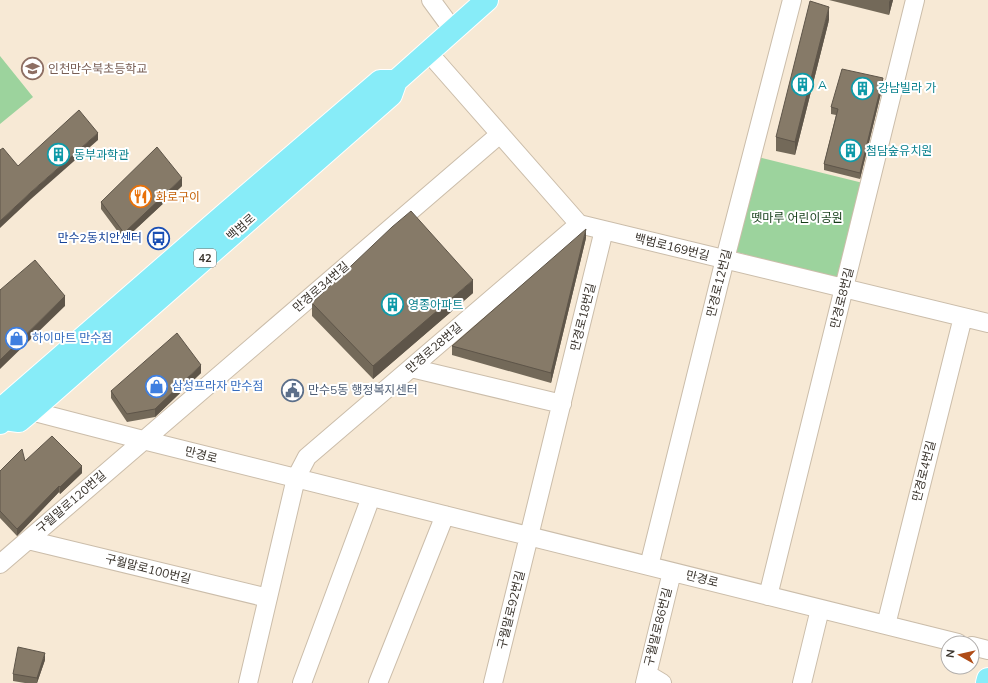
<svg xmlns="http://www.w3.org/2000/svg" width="988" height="683" font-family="Mulish,'Noto Sans KR',sans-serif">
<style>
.green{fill:#9cd39d}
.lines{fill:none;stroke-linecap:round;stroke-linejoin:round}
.minor-casing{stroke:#cbbdaa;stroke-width:20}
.major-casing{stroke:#fff;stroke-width:24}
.minor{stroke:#fff;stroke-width:18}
.major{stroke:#87ecf8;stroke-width:22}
.wall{fill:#736959}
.shaded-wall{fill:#5e5549}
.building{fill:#867a68;stroke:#5e5549}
.labels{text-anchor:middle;stroke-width:4;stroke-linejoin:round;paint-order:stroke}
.shield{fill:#fff;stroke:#74706b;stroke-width:1}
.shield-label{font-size:11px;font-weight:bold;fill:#39332c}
.education-label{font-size:12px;fill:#785e54;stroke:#fff;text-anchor:start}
.culture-label{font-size:12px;fill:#0d838f;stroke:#fff;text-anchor:start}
.food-label{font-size:12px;fill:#c56008;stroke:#fff;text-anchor:start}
.park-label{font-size:12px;fill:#133c17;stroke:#fff}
.street-label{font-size:12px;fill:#39332c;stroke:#fff}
.transit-label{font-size:12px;fill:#164399;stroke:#fff;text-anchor:end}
.shop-label{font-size:12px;fill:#366cbe;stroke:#fff;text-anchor:start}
.service-label{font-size:12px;fill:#4e5e75;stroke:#fff;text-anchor:start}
</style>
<rect width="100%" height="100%" fill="#f7e9d5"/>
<path class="green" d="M0 56 33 97 0 124Z
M758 157 863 183 836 280 733 251Z"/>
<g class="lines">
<defs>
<path id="minor" d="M431 0 453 30
M428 52 579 224 988 323
M411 368 562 404
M31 411 143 440 958 643
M28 540 268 598
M0 564 500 134
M649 566 725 259 792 0
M768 596 915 0
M886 625 963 317
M972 646 988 650
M647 674 662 683
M248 683 296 478 307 457 579 224
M302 683 371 497
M378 683 445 515
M493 683 604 230
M645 683 672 572
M802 683 820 609"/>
<path id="major" d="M4 419 19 421 31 411 391 95 396 81 487 0
M0 423 4 419 8 403 224 215 380 81H396
M987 683 988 679"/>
</defs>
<use href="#minor" class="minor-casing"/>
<use href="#major" class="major-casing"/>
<use href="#minor" class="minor"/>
<use href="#major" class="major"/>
</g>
<path class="wall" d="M829 0H893L889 15Z
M829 20 795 155 776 151V137Z
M883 85 860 179 824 170V164L836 115 831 114V107Z
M182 186 124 240 101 209V202Z
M586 238 551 383 452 355V346Z
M473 293 373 379 312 316V303Z
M201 373 155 417 127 422 111 398V391Z
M25 461 82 473 60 494 59 492 17 536 0 518V471Z
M45 660 37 683H25L13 681V674Z"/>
<path class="shaded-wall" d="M890 0H893L889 15V2Z
M829 7V20L795 155V142Z
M883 78V85L860 179V173Z
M98 133V140L31 199 0 228V221L31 192Z
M182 178V186L124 240V233Z
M586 229V238L551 383V373Z
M473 280V293L373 379V366Z
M65 296V306L0 369V360Z
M201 365V373L155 417V409Z
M82 466V473L60 494V487Z
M59 486V492L17 536V529Z
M45 653V660L37 683V678Z"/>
<path class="building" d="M810 1 829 7 795 142 776 137Z
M842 69 883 78 860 173 824 164 838 109 831 107Z
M79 110 98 133 31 192 0 221V150L3 148 18 166Z
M157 147 182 178 124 233 101 202Z
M411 211 473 280 373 366 312 303 392 227Z
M586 229 551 373 452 346Z
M35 260 65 296 0 360V290Z
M177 333 201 365 155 409 127 414 111 391Z
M52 436 82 466 60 487 59 486 17 529 0 511V471L22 449 25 461Z
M18 647 45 653 37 678 13 674Z"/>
<defs>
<symbol id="school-ring" viewBox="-11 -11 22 22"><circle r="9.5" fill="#fff" stroke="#8d6e63" stroke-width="1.5"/><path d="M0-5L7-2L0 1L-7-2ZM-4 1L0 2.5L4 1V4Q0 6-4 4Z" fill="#8d6e63"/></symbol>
<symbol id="building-ring" viewBox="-11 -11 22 22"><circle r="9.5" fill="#fff" stroke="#0f9aa8" stroke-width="1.5"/><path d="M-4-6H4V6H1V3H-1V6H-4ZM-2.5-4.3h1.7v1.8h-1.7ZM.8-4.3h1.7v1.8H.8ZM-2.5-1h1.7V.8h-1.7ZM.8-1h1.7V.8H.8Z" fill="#0f9aa8"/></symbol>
<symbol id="restaurant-ring" viewBox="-11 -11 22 22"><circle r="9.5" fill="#fff" stroke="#e8710a" stroke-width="1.5"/><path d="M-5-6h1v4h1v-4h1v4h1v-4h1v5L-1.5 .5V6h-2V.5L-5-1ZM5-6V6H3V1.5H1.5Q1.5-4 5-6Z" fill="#e8710a"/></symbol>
<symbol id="bus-ring" viewBox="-11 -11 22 22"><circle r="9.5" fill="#fff" stroke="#1a4fb4" stroke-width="1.5"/><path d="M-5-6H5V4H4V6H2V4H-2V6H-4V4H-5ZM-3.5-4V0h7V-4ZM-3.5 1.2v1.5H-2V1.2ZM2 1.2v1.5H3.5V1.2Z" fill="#1a4fb4"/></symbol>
<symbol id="shop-ring" viewBox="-11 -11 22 22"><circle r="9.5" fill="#fff" stroke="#3f7fe0" stroke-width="1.5"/><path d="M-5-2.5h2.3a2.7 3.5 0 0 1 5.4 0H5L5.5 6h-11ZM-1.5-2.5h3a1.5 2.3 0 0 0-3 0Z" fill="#3f7fe0"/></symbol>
<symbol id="civic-ring" viewBox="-11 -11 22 22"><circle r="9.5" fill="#fff" stroke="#5c6f8a" stroke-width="1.5"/><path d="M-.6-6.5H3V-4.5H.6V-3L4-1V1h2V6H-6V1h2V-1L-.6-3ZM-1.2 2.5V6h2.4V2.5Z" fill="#5c6f8a"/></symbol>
</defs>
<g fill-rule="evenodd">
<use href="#school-ring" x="20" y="56" width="25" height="25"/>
<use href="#building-ring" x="790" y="72" width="25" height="25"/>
<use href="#building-ring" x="850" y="76" width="25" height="25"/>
<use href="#building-ring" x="838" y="138" width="25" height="25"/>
<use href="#building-ring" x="46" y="142" width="25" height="25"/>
<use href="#restaurant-ring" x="128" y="184" width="25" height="25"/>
<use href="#bus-ring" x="146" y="226" width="25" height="25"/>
<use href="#building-ring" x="380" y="292" width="25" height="25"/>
<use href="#shop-ring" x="4" y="326" width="25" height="25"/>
<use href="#shop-ring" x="144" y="374" width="25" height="25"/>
<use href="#civic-ring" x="280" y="378" width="25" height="25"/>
</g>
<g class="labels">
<rect class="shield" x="194" y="249" width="22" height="18" rx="3"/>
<g class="shield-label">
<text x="205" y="262">42</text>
</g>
<g class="education-label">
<text x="48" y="73">인천만수북초등학교</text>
</g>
<g class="culture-label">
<text x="818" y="89">A</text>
<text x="878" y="92">강남빌라 가</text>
<text x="866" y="155">첨담숲유치원</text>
<text x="74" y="159">동부과학관</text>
<text x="408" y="309">영종아파트</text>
</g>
<g class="food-label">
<text x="156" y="201">화로구이</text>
</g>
<g class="park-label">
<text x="797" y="222">뗏마루 어린이공원</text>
</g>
<g class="street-label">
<text transform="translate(241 227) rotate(-41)" y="4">백범로</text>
<text transform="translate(672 247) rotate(14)" y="4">백범로169번길</text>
<text transform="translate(719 283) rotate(-76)" y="4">만경로12번길</text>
<text transform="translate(321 287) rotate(-41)" y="4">만경로34번길</text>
<text transform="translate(842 298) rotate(-76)" y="4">만경로8번길</text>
<text transform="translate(583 317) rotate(-76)" y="4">만경로18번길</text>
<text transform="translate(434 348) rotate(-41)" y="4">만경로28번길</text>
<text transform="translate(201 455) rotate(14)" y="4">만경로</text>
<text transform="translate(924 471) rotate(-76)" y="4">만경로4번길</text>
<text transform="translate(71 502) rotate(-41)" y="4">구월말로120번길</text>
<text transform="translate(148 569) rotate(14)" y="4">구월말로100번길</text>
<text transform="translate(702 579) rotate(14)" y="4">만경로</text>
<text transform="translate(511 610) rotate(-76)" y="4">구월말로92번길</text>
<text transform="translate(658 627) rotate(-76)" y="4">구월말로86번길</text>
</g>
<g class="transit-label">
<text x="142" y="242">만수2동치안센터</text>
</g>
<g class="shop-label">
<text x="32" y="342">하이마트 만수점</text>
<text x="172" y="390">삼성프라자 만수점</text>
</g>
<g class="service-label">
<text x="308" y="394">만수5동 행정복지센터</text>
</g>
</g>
<g transform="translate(960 655) rotate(278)"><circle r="19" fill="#ffffff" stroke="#b0adab"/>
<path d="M0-3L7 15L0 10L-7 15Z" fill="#af4b16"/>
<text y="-6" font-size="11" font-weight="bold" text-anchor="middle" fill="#39332c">N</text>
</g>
</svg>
